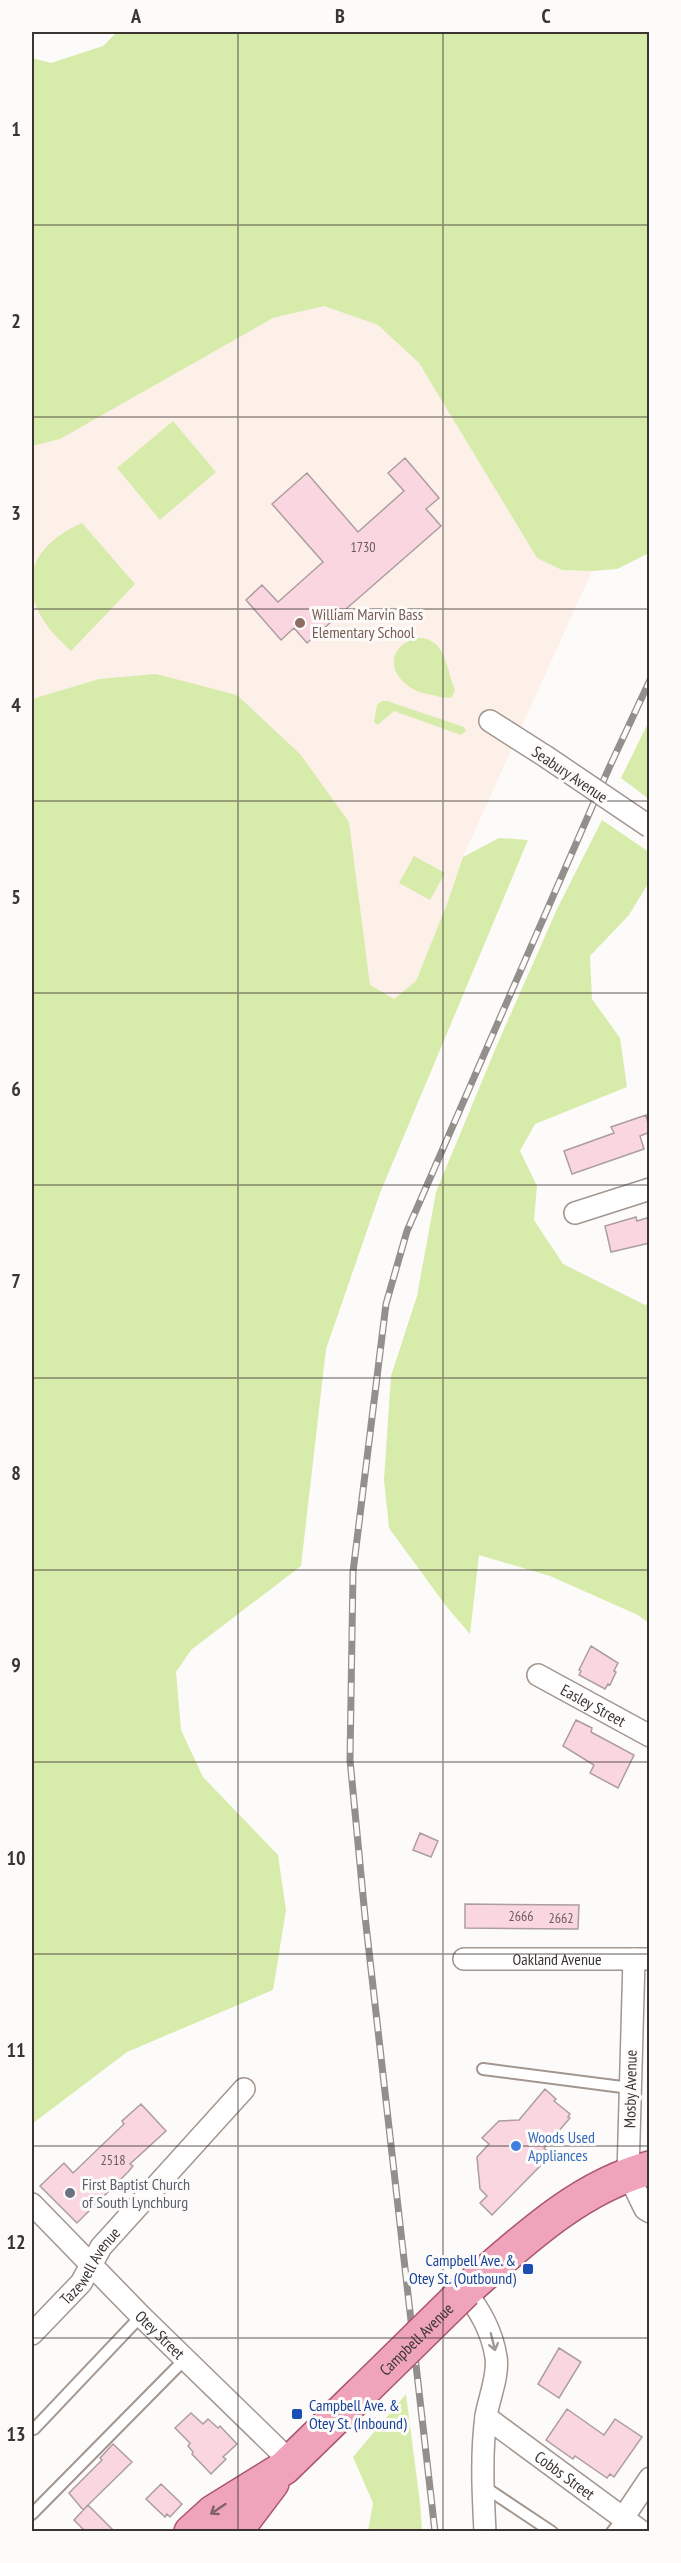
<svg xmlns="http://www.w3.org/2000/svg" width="681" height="2563" font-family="'PT Sans Narrow',sans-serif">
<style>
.built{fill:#fdf0e9}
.green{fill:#d7ebaa}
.building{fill:#fad6e1;stroke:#ac9da1;stroke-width:1.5}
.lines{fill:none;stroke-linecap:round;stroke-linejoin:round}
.service-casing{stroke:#a3968f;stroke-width:14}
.minor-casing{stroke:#a3968f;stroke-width:24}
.primary-casing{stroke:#aa566d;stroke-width:36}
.service{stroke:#fff;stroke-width:10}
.minor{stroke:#fff;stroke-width:21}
.primary{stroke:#efa4bb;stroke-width:33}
.rail-casing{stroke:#938f8c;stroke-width:7}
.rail{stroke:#fdfbf9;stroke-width:4.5;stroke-dasharray:14;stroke-linecap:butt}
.minor-bridge-casing{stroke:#a3968f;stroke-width:24;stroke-linecap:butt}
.primary-bridge-casing{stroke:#aa566d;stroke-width:36;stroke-linecap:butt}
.minor-bridge{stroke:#fff;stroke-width:21}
.primary-bridge{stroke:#efa4bb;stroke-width:33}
.oneway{stroke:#9d9a98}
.oneway2{stroke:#836169}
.grid{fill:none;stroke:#3b3532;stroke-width:1.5;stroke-opacity:0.55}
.education-dot{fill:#8d6e63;stroke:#fdfbf9;stroke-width:2}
.shop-dot{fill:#3f7fe0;stroke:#fdfbf9;stroke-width:2}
.worship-dot{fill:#6b7280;stroke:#fdfbf9;stroke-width:2}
.transit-dot{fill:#1a4fb4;stroke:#fdfbf9;stroke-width:2}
.labels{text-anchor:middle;stroke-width:6;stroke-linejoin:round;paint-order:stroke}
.number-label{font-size:14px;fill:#6b5d5e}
.education-label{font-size:16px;fill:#785e54;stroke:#fdfbf9;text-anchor:start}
.street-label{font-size:16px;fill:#3b3532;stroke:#fdfbf9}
.shop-label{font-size:16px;fill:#366cbe;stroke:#fdfbf9;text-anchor:start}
.worship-label{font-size:16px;fill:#5b616d;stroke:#fdfbf9;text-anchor:start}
.transit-label{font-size:16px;fill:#164399;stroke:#fdfbf9;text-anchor:end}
.neatline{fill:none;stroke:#3b3532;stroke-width:2}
.grid-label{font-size:20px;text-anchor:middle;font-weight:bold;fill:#3b3532}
</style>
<rect width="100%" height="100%" fill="#fdfbf9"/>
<path class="built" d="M324 306 378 325 419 363 537 558 562 570 592 571 463 857 447 904 416 981 394 999 370 986 349 822 99 679 32 699V446L60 439 273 318Z"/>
<path class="green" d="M117 32H649V553L617 569 592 571 562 570 537 558 419 363 378 325 324 306 273 318 60 439 32 446V58L51 63 103 46Z
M173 421 216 472 160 520 117 468Z
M82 523 135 584 71 651C63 643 52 634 46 624 15 579 36 543 82 523Z
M416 638C446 636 446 668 455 690L452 697C445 699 440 697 433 695 427 694 420 693 415 690 388 676 385 648 416 638Z
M156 674 237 695 300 754 349 822 370 985 394 999 416 981 447 904 463 857 499 838 528 840 380 1193 326 1349 301 1566 191 1650 176 1672 181 1730 203 1777 278 1855 286 1910 273 1990 127 2052 32 2124V699L99 679Z
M382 701H387L464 727 466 731 461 735 394 711 379 724H376L374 722 377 705Z
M649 721 650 799H649L621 778Z
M602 820 649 852V882L629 915 590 956 592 999 620 1038 627 1087 535 1124 520 1151 537 1186 534 1220 563 1264 645 1305 649 1303V1623L638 1615 550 1576 479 1555 470 1634 446 1606 389 1528 384 1480 391 1376 417 1296 436 1192 497 1045 557 909Z
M414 856 445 873 430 900 399 883Z
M406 2394 420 2503 422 2531H368L373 2503 353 2457Z"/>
<path class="building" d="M405 458 439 498 426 509 441 526 307 643 294 628 281 640 246 600 262 585 278 602 323 562 272 504 307 473 358 532 404 491 388 473Z
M646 1115 650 1132 640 1136 644 1149 572 1174 564 1151 614 1133 611 1127Z
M636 1217 637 1221 650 1217V1243L611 1252 605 1226Z
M591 1646 618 1663 614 1671 616 1672 610 1685 608 1684 605 1689 579 1675 581 1671 579 1670Z
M576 1720 592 1728 591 1732 634 1755 618 1788 590 1773 594 1765 563 1746Z
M420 1833 438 1841 431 1857 413 1850Z
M465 1904 579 1905 578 1929 465 1928Z
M545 2089 556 2099 554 2101 570 2114 568 2117 570 2118 544 2148 551 2155 492 2215 480 2203 487 2196 480 2189 477 2157 489 2144 482 2138 499 2121 519 2120Z
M141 2104 166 2131 130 2164 133 2166 128 2172 77 2223 40 2186 64 2163 73 2173 124 2124 122 2121Z
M559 2348 581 2362 559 2398 538 2384Z
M567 2409 604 2435 615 2419 642 2437 614 2477 610 2474 607 2478 575 2456 573 2459 546 2440Z
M191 2413 203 2424 208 2419 218 2428 220 2426 237 2444 223 2457 226 2459 211 2474 192 2454 193 2452 188 2446 190 2443 175 2428Z
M113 2444 132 2462 83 2510 69 2493 102 2460 100 2458Z
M161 2484 182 2504 170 2517 167 2514 165 2517 146 2499Z
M88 2505 115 2532H86L74 2520Z"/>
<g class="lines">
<defs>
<path id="service" d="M483 2069 630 2088
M34 2429 141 2316
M483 2486 552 2532
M32 2514 186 2358
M612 2532 623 2518"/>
<g id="minor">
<path d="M490 721 545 756"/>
<path d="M575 1213 650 1189"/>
<path id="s1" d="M538 1675 650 1736"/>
<path id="s2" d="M464 1959H650"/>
<path d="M634 1959 628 2174 645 2209 650 2212"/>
<path id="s3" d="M32 2204 141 2316 291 2462"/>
<path d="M465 2291C480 2311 492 2331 496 2357 499 2375 489 2398 486 2416 481 2454 483 2493 485 2532"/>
<path id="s4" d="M32 2334 81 2283 101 2247 244 2089"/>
<path id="s5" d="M486 2417 642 2532"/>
<path d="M623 2518 650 2478"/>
</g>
<path id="primary" d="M465 2291C520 2243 578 2187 650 2168
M191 2532 213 2512 284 2468 359 2395
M235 2532 272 2483"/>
</defs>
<use href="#service" class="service-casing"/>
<use href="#minor" class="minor-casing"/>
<use href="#primary" class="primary-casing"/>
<use href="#service" class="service"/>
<use href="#minor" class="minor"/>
<use href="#primary" class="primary"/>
<defs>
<path id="rail" d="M435 2532 365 1916 350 1760 353 1572 386 1304 407 1231 609 768 650 680"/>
</defs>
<use href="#rail" class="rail-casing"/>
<use href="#rail" class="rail"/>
<defs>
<path id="minor-bridge" d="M545 756 650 827"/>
<g id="primary-bridge">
<path id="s6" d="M359 2395 465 2291"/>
</g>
</defs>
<use href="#minor-bridge" class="minor-bridge-casing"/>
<use href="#primary-bridge" class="primary-bridge-casing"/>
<use href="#minor-bridge" class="minor-bridge"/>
<use href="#primary-bridge" class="primary-bridge"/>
</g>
<defs><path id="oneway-shaft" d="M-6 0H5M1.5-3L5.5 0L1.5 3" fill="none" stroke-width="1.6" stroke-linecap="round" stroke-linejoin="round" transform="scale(1.5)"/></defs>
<use class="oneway" href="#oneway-shaft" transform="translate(493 2342) rotate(76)"/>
<use class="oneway2" href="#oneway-shaft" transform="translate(218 2509) rotate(146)"/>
<path class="grid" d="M238 32V2532M443 32V2532M32 225H650M32 417H650M32 609H650M32 801H650M32 993H650M32 1185H650M32 1378H650M32 1570H650M32 1762H650M32 1954H650M32 2146H650M32 2338H650"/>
<circle class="education-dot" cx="300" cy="623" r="6"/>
<circle class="shop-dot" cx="516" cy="2146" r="6"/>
<circle class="worship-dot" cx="70" cy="2193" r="6"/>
<g class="transit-dot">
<rect x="522" y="2263" width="12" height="12" rx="3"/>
<rect x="291" y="2408" width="12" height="12" rx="3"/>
</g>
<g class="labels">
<g class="number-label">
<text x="363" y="552">1730</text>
<text x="521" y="1921">2666</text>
<text x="561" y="1923">2662</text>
<text x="113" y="2165">2518</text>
</g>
<g class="education-label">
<text x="312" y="620">William Marvin Bass<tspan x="312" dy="18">Elementary School</tspan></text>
</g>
<g class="street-label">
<text transform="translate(570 774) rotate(34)" y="6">Seabury Avenue</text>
<text dy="6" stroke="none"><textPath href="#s1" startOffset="63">Easley Street</textPath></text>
<text dy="6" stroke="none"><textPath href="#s2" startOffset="93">Oakland Avenue</textPath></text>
<text transform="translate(630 2089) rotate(-89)" y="6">Mosby Avenue</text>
<text dy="6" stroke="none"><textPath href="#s4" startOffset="90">Tazewell Avenue</textPath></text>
<text dy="6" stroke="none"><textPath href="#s3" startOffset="183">Otey Street</textPath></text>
<text dy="6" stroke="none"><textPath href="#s6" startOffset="80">Campbell Avenue</textPath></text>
<text dy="6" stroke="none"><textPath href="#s5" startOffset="98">Cobbs Street</textPath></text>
</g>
<g class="shop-label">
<text x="528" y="2143">Woods Used<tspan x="528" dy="18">Appliances</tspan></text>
</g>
<g class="worship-label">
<text x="82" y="2190">First Baptist Church<tspan x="82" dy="18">of South Lynchburg</tspan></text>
</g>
<g class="transit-label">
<text x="516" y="2266">Campbell Ave. &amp;<tspan x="516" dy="18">Otey St. (Outbound)</tspan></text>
<text x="309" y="2411" text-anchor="start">Campbell Ave. &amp;<tspan x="309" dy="18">Otey St. (Inbound)</tspan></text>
</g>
</g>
<rect width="681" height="2563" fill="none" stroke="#fdfbf9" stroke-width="66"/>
<rect x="33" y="33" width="615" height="2497" class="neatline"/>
<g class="grid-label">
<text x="136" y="23">A</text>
<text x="340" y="23">B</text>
<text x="546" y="23">C</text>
<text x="16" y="136">1</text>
<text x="16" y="328">2</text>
<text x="16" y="520">3</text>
<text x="16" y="712">4</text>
<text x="16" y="904">5</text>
<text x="16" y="1096">6</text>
<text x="16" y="1288">7</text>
<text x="16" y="1480">8</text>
<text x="16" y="1672">9</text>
<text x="16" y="1865">10</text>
<text x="16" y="2057">11</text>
<text x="16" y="2249">12</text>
<text x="16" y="2441">13</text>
</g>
</svg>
